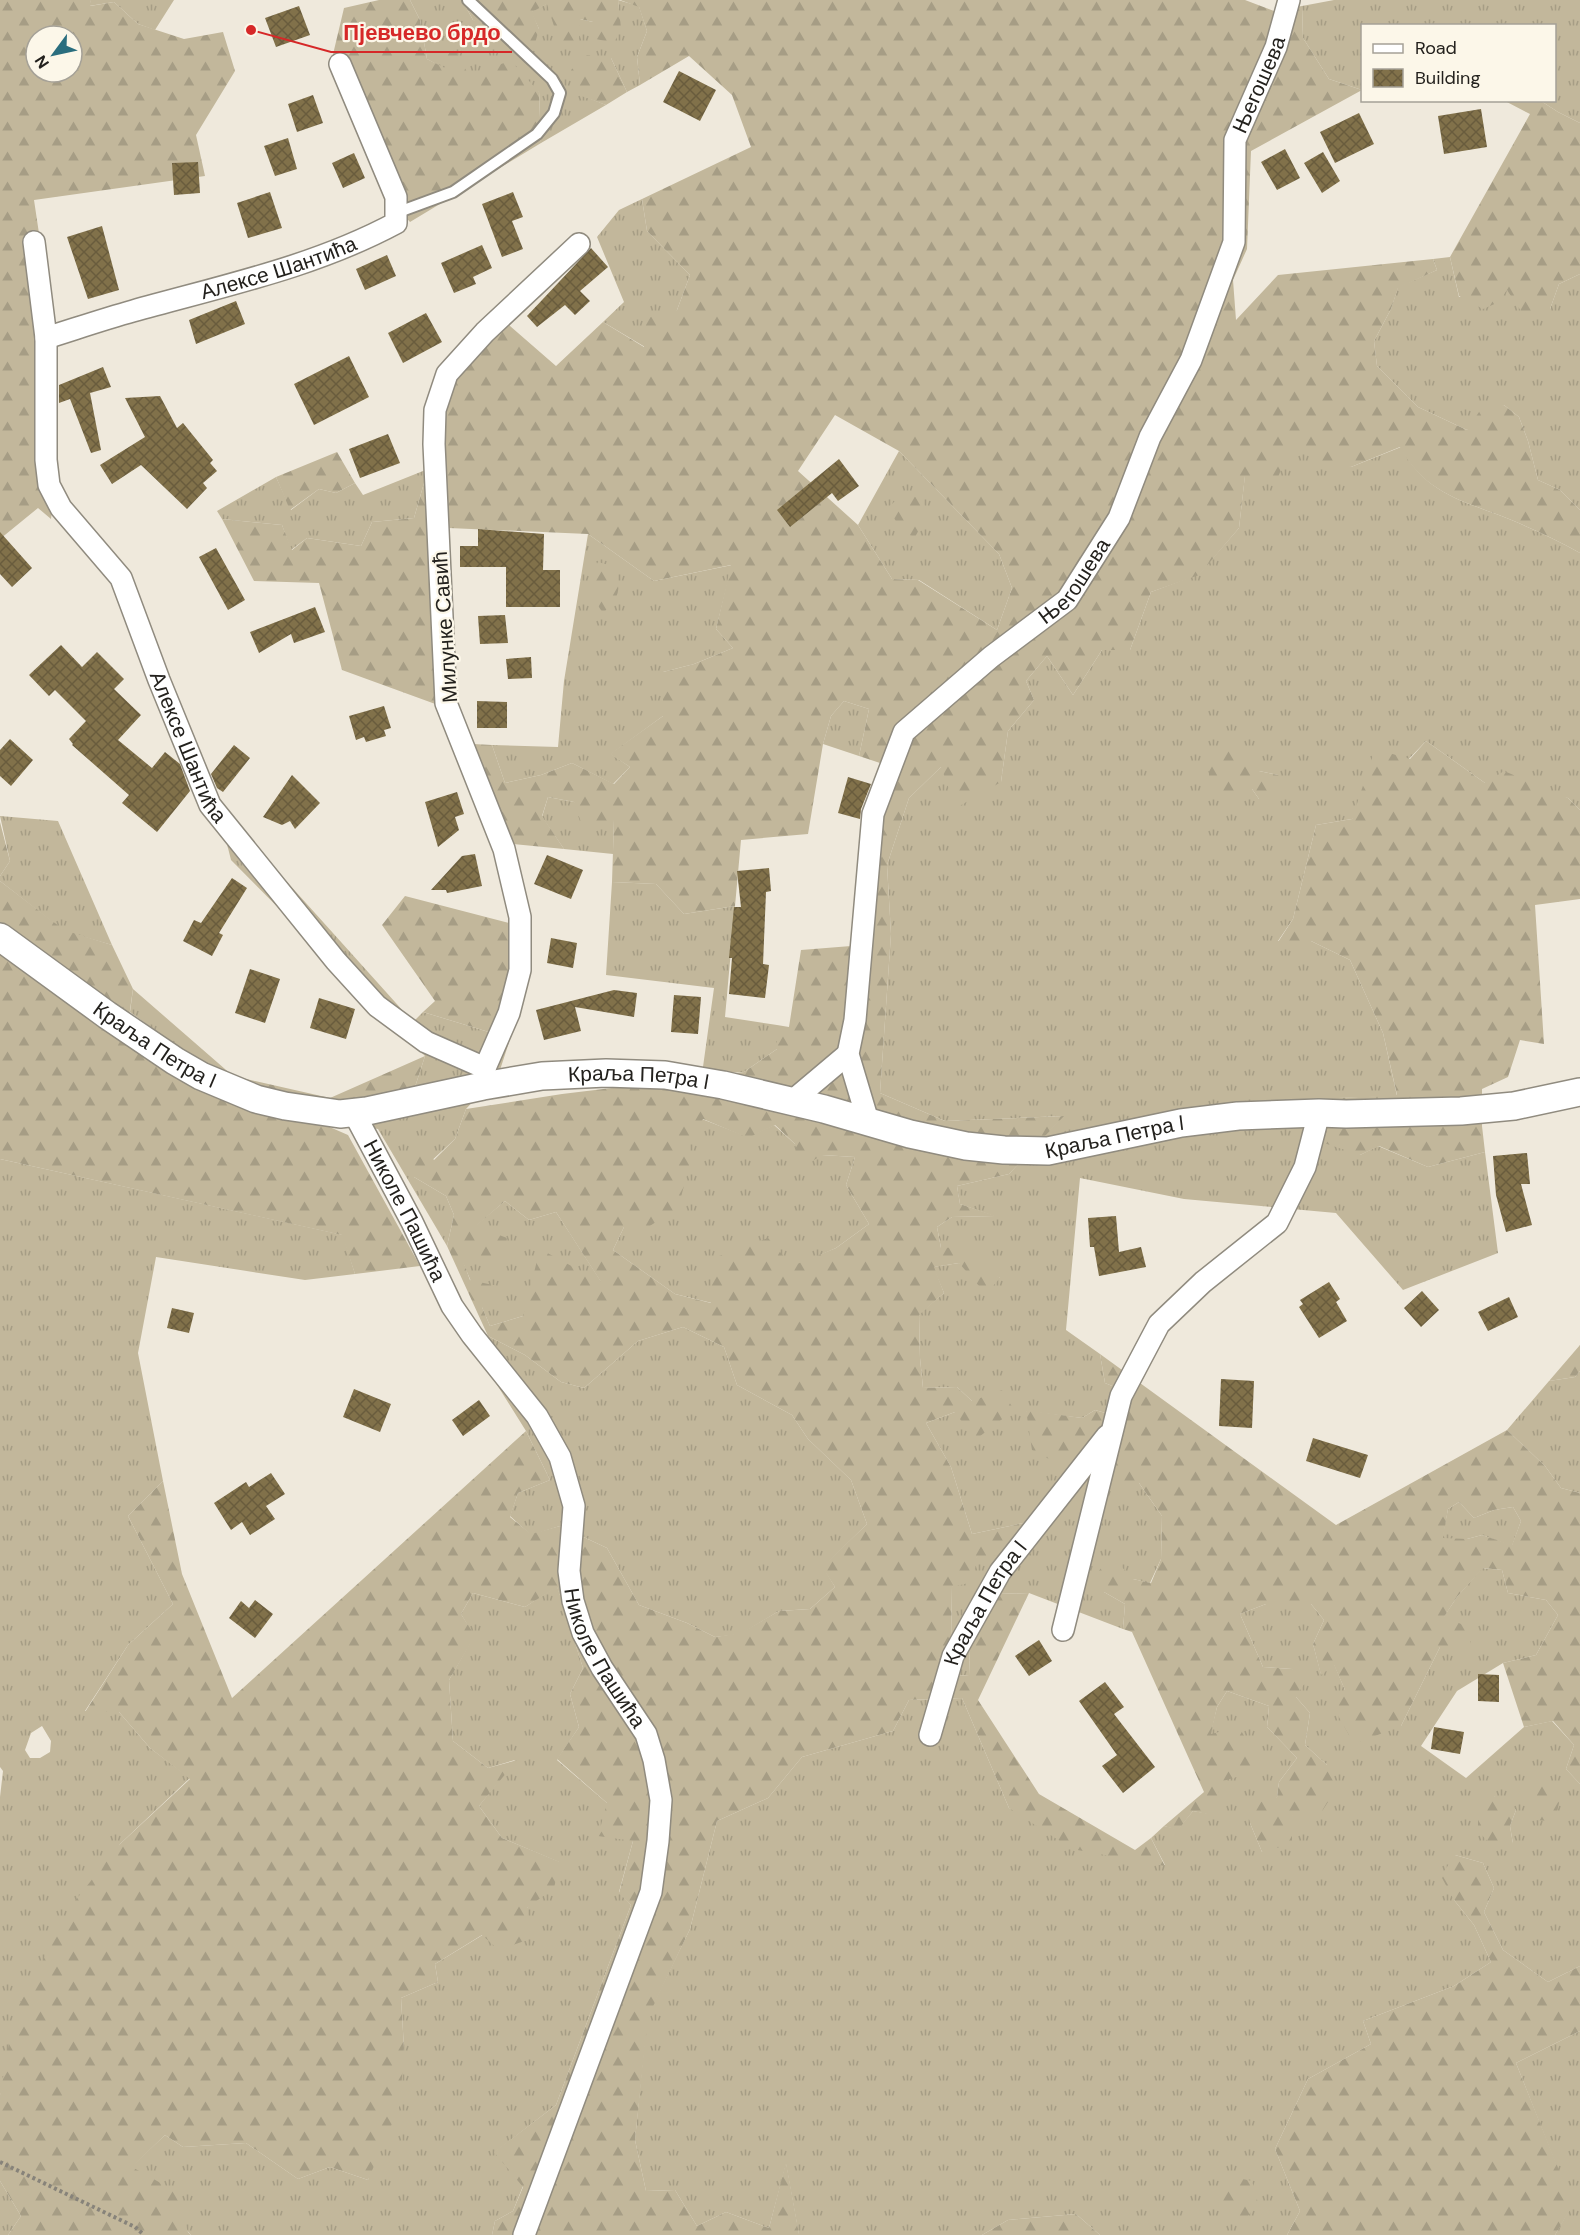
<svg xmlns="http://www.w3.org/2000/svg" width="1580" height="2235" font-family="'DM Sans',sans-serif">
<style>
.grass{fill:url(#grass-tufts);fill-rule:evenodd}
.forest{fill:url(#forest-firs);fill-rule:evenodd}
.building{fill:url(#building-cross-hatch)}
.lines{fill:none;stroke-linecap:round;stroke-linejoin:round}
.service-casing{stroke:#908b7f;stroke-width:14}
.minor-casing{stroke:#908b7f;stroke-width:24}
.tertiary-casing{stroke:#908b7f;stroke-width:30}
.path{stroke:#87837a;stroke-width:4;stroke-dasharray:3 3;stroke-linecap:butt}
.service{stroke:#fff;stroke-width:10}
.minor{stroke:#fff;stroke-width:21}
.tertiary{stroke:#fff;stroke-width:27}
.labels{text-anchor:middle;stroke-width:4.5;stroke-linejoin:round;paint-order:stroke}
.street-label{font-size:21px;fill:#23211d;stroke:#fcf7e9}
.leader{fill:none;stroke:#d62828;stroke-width:2}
.callout-dot{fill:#d62828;stroke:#fcf7e9;stroke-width:2}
.callout-label{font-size:22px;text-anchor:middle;font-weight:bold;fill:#d62828;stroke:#fcf7e9;stroke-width:4.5;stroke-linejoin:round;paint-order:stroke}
</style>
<defs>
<pattern id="grass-tufts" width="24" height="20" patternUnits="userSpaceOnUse" patternTransform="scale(1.5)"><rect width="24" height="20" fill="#c2b79b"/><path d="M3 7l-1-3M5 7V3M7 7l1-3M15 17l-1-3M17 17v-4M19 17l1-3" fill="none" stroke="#a69d85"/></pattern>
<pattern id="forest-firs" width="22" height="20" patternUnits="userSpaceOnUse" patternTransform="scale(1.5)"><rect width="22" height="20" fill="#c2b79b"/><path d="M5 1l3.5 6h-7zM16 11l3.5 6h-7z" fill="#a69d85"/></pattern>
<pattern id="building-cross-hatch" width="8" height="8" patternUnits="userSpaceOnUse" patternTransform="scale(1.5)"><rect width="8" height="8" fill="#81714a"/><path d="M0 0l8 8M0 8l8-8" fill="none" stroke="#695c3d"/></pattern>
</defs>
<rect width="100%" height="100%" fill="#efe9dc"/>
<path class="grass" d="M91 0H174L155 30 138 24 114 2 89 6Z
M410 0H462L473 20 539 29 531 12 548 3 580 19 593 22 619 14 618 0 639 6 647 31 637 57 640 85 627 92 611 58 576 93 606 105 541 143 539 92 447 70 427 59 420 20Z
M1334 0H1580V123L1558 112 1541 101 1554 100V26H1362V90L1329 79 1303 38 1302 6Z
M642 199 647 231 690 275 677 310 645 347 603 322 624 302 597 237 619 210Z
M1450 257 1459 297 1507 290 1550 309 1559 284 1580 274V510L1560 490 1538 480 1528 441 1519 417 1504 405 1467 430 1418 407 1377 366 1374 341 1391 309 1398 287 1437 270 1433 259Z
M1295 432 1351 467 1401 447C1425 494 1464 501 1509 519 1533 529 1557 540 1580 553V810L1568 798 1485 783 1426 741 1352 819 1316 825 1293 919 1278 941H1311L1350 960 1383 1033 1397 1096 1339 1098 1360 1155 1378 1146 1428 1167 1485 1152 1498 1253 1403 1290 1336 1213 1184 1199 1080 1178 1066 1330 1100 1354 1105 1383 1117 1388 1109 1414 1095 1410 1082 1418 1026 1411 1115 1453 1139 1483 1162 1516 1161 1559 1150 1583 1133 1579 1104 1592 1125 1604 1123 1629 1029 1593 997 1594 970 1646 969 1675 944 1677 936 1662 951 1644 952 1587 977 1557 1028 1522 972 1534 951 1467 926 1423 955 1412 972 1401 957 1387 923 1388 920 1358 919 1314 944 1293 933 1267 959 1263 1000 1278 941 1248 937 1227 952 1217 994 1216 960 1204 957 1186 1009 1174 1063 1116 945 1121 880 1093 891 934 887 865 909 798 941 767 1001 782 1008 731 1034 700 1026 681 1047 656 1073 695 1102 650H1130L1151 592 1199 574 1239 528 1245 475ZM1259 771 1278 775 1259 799 1252 789Z
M899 451 999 554 1012 588 997 630 919 580 892 579 858 525Z
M428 469 414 518 372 522 361 546 307 538 291 550 282 525 222 519 217 511 276 477 291 510 319 489 336 493 355 483 363 495Z
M588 534 654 581 732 565 716 629 733 648 694 664 663 672V716L611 754 630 767 613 784 572 763 541 775 505 783 492 745 558 747 564 681Z
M844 701 869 709 859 756 823 744 831 716Z
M548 797 574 802 614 820 613 854 564 849 542 817Z
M217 804 413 1022 423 1012 492 1033H512L499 1073 466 1109 455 1139 414 1177 446 1196 454 1215 447 1246 378 1129 338 1123 415 1087 425 1056 231 860Z
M0 816 58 821 112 945 64 931 0 881V876L10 861Z
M612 882 656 884 684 914 735 906 725 1017 777 1025V1049L744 1072 702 1074 714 988 606 975Z
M133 989 233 1076 210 1070 130 1012Z
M702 1119 748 1137 774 1125 795 1144 822 1155 855 1157 846 1185 869 1224 836 1248 712 1303 675 1294 613 1250 624 1227Z
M0 1159 343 1235 355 1274 305 1280 156 1257 138 1353 163 1481 128 1516 173 1604 128 1645 85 1711 119 1712 150 1748 190 1778 120 1844 0 2095V1797L3 1771 0 1767ZM42 1726 51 1741 50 1752 40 1758H30L25 1750 31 1733Z
M505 1201 529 1220 556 1212 602 1283 523 1316 490 1326 461 1258H504L475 1226Z
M683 1327 724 1347 737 1385 792 1415 808 1439 851 1480 867 1524 823 1567 835 1587 810 1609 779 1611 741 1634 715 1637 687 1623 639 1605 607 1548 560 1526 531 1535 510 1516 518 1493 550 1480 526 1431 482 1361 488 1336 525 1355 561 1382 584 1388 638 1341Z
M1580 1371V1493L1561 1488 1545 1466 1507 1430 1549 1381 1575 1377Z
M1459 1502 1474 1518 1494 1510 1513 1507 1521 1521 1512 1546 1482 1535 1467 1539H1442L1448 1509Z
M1482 1568 1502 1570 1508 1593 1546 1600 1558 1615 1536 1655 1503 1663 1457 1691 1421 1746 1466 1778 1524 1727 1552 1721 1574 1745 1566 1769 1580 1784V1966L1548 1982 1503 1950 1484 1912 1494 1888 1483 1863 1455 1855 1454 1900 1474 1925 1491 1962 1454 1986 1363 2021 1371 2044 1308 2079 1275 2149 1300 2211 1287 2235H1100L1076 2214 1008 2220 982 2235H799L786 2164 769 2228 726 2212 697 2226 675 2190 646 2191 635 2140 647 2017 690 1929 717 1821 768 1798 802 1757 893 1731 909 1700 962 1698 1009 1808 1165 1865 1151 1838 1164 1826 1178 1829 1193 1811 1216 1815 1210 1735 1217 1707 1227 1691 1269 1706 1267 1727 1297 1758 1279 1782 1277 1797 1250 1823 1262 1852 1292 1816 1327 1765 1305 1745 1310 1713 1296 1697 1292 1669 1263 1667 1240 1614 1266 1604H1311L1324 1620 1313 1644 1321 1674 1334 1664 1345 1690 1401 1726 1440 1647 1443 1618 1457 1597ZM1494 1796 1516 1810 1510 1826 1513 1844Z
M557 1586 583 1668 570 1694 579 1727 557 1760 607 1803 633 1841 619 1892 631 1905 556 2105 495 2152 523 2186 513 2211 495 2221 492 2235H191L131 2167 165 2135 183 2147 246 2143 298 2179 330 2167 368 2180 404 2048 401 1998 438 1982 435 1964 527 1908 559 1862 502 1838 479 1806 515 1760 488 1768 453 1741 449 1680 474 1636 461 1614 473 1593 525 1607Z
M1580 2031V2235H1555L1572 2205 1516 2063Z
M0 2181 21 2216 8 2235H0Z"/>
<path class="forest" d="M0 0H91L90 6 114 2 138 24 184 39 223 32 235 71 196 135 205 176 34 200 53 327 55 482 51 519 38 508 0 539ZM36 36H72V72H36Z
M379 0H410L420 20 427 59 447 69 445 53H457L468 74 511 61 539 92 541 143 410 222 389 198 330 67 344 8Z
M462 0H618L621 28 614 43 596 39 593 22 580 19 579 40 560 45 547 4 532 12 539 29 534 47 473 20Z
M620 0H1245L1274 11 1302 6 1303 38 1329 79 1362 90 1251 151 1247 249 1233 280 1236 320 1278 275 1433 259 1437 270 1398 288 1391 309 1374 341 1377 366 1418 407 1467 430 1481 409 1504 405 1519 417 1528 441 1538 480 1560 490 1580 510V553C1557 540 1533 529 1509 519 1464 501 1425 494 1400 447L1351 467 1316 462 1295 433 1277 480 1245 476 1239 528 1199 575 1151 592 1130 650H1102L1073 695 1047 656 1026 681 1034 700 1008 731 1001 782 956 808 941 767 909 798 887 865 891 934 880 1093 945 1121 1064 1116 1009 1174 957 1186 960 1204 996 1216 952 1217 937 1227 941 1248 962 1247 1000 1278 986 1294 959 1263 934 1267 944 1293 919 1315 920 1358 923 1388 957 1387 972 1401 1002 1390 1014 1410 975 1440 955 1412 926 1423 951 1467 972 1534 1028 1522 1023 1554 977 1557 973 1582 952 1587 951 1644 937 1662 944 1677 969 1675 970 1646 997 1594 1029 1593 978 1700 1039 1794 1135 1850 1151 1838 1165 1866 1072 1849 1009 1808 962 1698 909 1700 893 1731 802 1757 768 1798 717 1821 690 1929 648 2017 635 2140 646 2191 675 2190 697 2226 726 2212 769 2228 786 2162 799 2234 804 2235H492L495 2221 513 2211 523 2187 494 2152 556 2105 631 1905 619 1893 633 1841 598 1836 607 1803 557 1759 579 1727 570 1694 583 1668 557 1587 525 1607 473 1593 461 1614 475 1636 449 1680 453 1741 488 1768 517 1760 479 1806 502 1838 560 1862 554 1888 527 1908V1940L499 1950 482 1935 435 1964 438 1982 401 1998 404 2048 400 2105 368 2180 330 2167 298 2179 246 2143 183 2147 165 2135 132 2167 175 2191 188 2232 191 2235H8L21 2216 0 2181V2095L14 2014 75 1901 120 1844 190 1779 150 1748 119 1712H85L128 1645 173 1604 128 1516 163 1481 182 1574 232 1698 526 1431 550 1480 518 1493 510 1517 531 1534 560 1526 607 1548 639 1605 687 1623 715 1637 741 1633 779 1611 810 1609 835 1587 822 1567 867 1524 851 1480 808 1439 792 1415 737 1385 724 1347 683 1327 638 1341 584 1388 561 1382 525 1355 488 1336 447 1246 454 1215 446 1196 414 1177 412 1150 425 1147 434 1160 455 1139 466 1109 562 1094 744 1072 777 1049V1025L789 1027 801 950 851 946 883 764 859 756 869 709 844 701 831 716 823 744 808 834 741 840 735 906 684 914 656 884 612 882 614 820 582 825 574 802 548 797 542 816 564 849 513 844 473 744 492 745 505 783 541 775 572 763 614 784 630 767 610 754 663 716V672L694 664 733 648 716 629 731 565 654 581 588 534 449 528 426 485 438 705 342 670 319 583 254 581 222 519 282 525 292 550 307 538 361 546 372 522 414 518 428 469 433 387 494 312 556 366 603 322 644 347 646 318 677 310 690 275 647 231 642 199 751 147 732 95 689 56 640 85 637 57 647 31 639 7ZM835 415 899 451 999 554 1012 588 997 630 918 580 892 579 858 525 798 471ZM703 1119 748 1138 775 1125 795 1144 801 1168 822 1155 855 1157 846 1185 869 1224 836 1248 792 1266 768 1238 711 1259V1303L675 1294 613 1250 624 1227 645 1229 678 1208 692 1156 687 1142ZM505 1201 529 1220 556 1212 601 1282 540 1249 523 1316 490 1326 482 1307 502 1287 470 1280 462 1258H504L507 1238 476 1226Z
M587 55 611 58 627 92 606 105 576 94 571 70Z
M1505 101H1541L1558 112 1580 123V274L1559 284 1550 309 1525 317 1507 290 1499 302 1483 309 1459 296 1450 257 1530 114Z
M337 452 355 483 336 493 319 489 290 510 276 477Z
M904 492 923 500 927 515 915 537 903 533 888 508Z
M598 562 616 567C620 589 621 597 603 613 589 593 585 584 598 562Z
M1426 741 1485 783 1504 771 1568 798 1580 810V899L1535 905 1544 1044 1520 1040 1508 1077 1482 1089V1126L1485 1152 1428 1167 1379 1146 1360 1155 1324 1143 1339 1098 1397 1095 1383 1033 1350 960 1311 941 1278 942 1293 919 1316 825 1352 819 1375 749 1410 759Z
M1248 748 1259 771 1278 775 1286 787 1270 801 1259 799 1252 789 1240 799 1209 785V765L1216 751Z
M0 822 10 861 0 876Z
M0 881 64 930 112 945 133 989 126 1038 348 1135 420 1266 355 1274 342 1235 0 1159Z
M405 896 509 923 515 969 492 1033 423 1012 435 1001 382 925Z
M425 1056 415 1087 338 1123 233 1076 330 1098Z
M1580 1345V1371L1575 1377 1549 1381Z
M1100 1354 1336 1525 1507 1430 1545 1466 1561 1488 1580 1493V1784L1566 1769 1574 1745 1553 1721 1524 1727 1503 1663 1536 1655 1558 1615 1546 1600 1508 1593 1502 1570 1483 1568 1457 1597 1444 1617 1471 1628 1470 1650 1440 1647 1401 1726 1354 1744 1330 1701 1345 1690 1334 1665 1321 1675 1313 1644 1324 1620 1311 1604H1266L1240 1614 1263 1667 1292 1669 1306 1681 1296 1697 1310 1713 1305 1745 1327 1765 1338 1786 1321 1813 1292 1816V1844L1262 1852 1250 1823 1246 1806 1277 1797 1279 1782 1297 1758 1267 1727 1269 1706 1227 1691 1217 1707 1211 1734 1239 1727 1263 1769 1220 1782 1216 1816 1193 1811 1178 1830 1164 1826 1204 1792 1132 1632 1123 1629 1125 1604 1104 1592 1095 1576 1105 1563 1120 1565 1133 1579 1151 1583 1161 1559 1162 1516 1139 1483 1117 1481 1115 1453 1064 1467 1032 1450 1026 1410 1082 1418 1095 1410 1109 1414 1117 1388 1105 1383ZM1459 1502 1474 1518 1494 1510 1513 1507 1521 1521 1512 1545 1482 1535 1467 1539 1443 1538 1448 1509Z
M1536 1783H1551L1559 1803 1555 1821 1531 1820 1536 1804 1528 1787Z
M1495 1796 1506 1799 1516 1810 1510 1826 1513 1844 1493 1847 1478 1831V1801Z
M1455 1855 1483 1863 1494 1888 1484 1912 1503 1950 1548 1982 1580 1966V2031L1516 2063 1573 2205 1555 2235H1287L1300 2211 1275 2149 1308 2079 1371 2044 1363 2021 1454 1986 1491 1962 1474 1925 1454 1900 1441 1876Z
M1238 2178 1252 2181 1258 2203 1244 2221 1234 2219 1222 2207 1225 2184Z
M1076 2214 1100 2235H982L1008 2220Z"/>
<path class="building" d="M299 6 310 35 276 47 265 18Z
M679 71 716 90 700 121 663 102Z
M313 95 323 123 297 132 288 104Z
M1481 109 1487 147 1444 154 1438 116Z
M1359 113 1374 144 1335 163 1320 132Z
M288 138 297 169 275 176 264 146Z
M1285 149 1300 178 1277 190 1261 162Z
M1323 152 1340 181 1322 193 1304 163Z
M354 153 365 178 343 188 332 163Z
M198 162 200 193 174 195 172 163Z
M270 192 282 228 248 238 237 203Z
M513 192 523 217 512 221 523 249 502 257 482 204Z
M102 226 119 290 88 299 67 237Z
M482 245 492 268 473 277 476 284 454 293 441 263Z
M591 248 608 267 580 291 590 301 575 315 565 305 537 327 527 316Z
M387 255 396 276 365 290 356 269Z
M236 301 245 324 196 344 189 320Z
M426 313 442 342 403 363 388 333Z
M349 356 369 397 314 425 294 384Z
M103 367 111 387 90 393 101 450 91 453 70 399 59 403V385Z
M160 396 177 428 183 423 213 460 210 463 217 471 203 483 207 488 187 509 141 465 112 484 100 465 145 437 125 398Z
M388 434 400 463 360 478 349 449Z
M839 459 859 486 838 501 832 493 790 527 777 510Z
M478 529 544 534 543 570H560V607H506V567H460V546H478Z
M0 532 32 568 12 587 0 574Z
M216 548 245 600 228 610 199 557Z
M315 607 325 632 294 643 291 634 259 653 250 632Z
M505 615 508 643 480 644 478 616Z
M61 645 82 667 97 652 124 679 114 689 141 715 118 740 152 768 165 752 180 764 190 791 157 832 122 803 129 795 72 745 73 744 69 739 86 721 55 690 49 696 29 675Z
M531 657 532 678 508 679 506 659Z
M477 701 507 702V728H477Z
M384 706 391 728 384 730 386 736 366 742 364 737 356 740 349 716Z
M10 739 33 760 11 786 0 776V750Z
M234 745 250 758 223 792 217 788 211 774Z
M292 775 320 803 295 829 290 821 282 825 263 817Z
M848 777 871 784 861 809 860 819 838 813Z
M457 792 464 814 455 817 459 830 438 847 425 802Z
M475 854 482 886 447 893 446 890H431L462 856Z
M547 855 583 870 571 899 534 884Z
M769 868 771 891 766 892 763 964 769 965 765 998 729 994 732 958H729L734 907H741L737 871Z
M232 878 247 888 219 933 223 935 212 956 183 941 194 920 201 923Z
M551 938 577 943 573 968 547 963Z
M250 969 280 979 265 1023 235 1013Z
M614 990 637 993 634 1017 575 1007 581 1031 544 1040 536 1010Z
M674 995 701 997 698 1034 671 1032Z
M319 998 355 1009 346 1039 310 1028Z
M1527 1153 1530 1184H1521L1532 1225 1506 1232 1496 1195 1493 1156Z
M1116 1216 1119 1252 1141 1247 1146 1267 1099 1276 1094 1247H1090L1088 1218Z
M1329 1282 1340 1299 1336 1302 1347 1321 1319 1338 1299 1307 1303 1304 1300 1300Z
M1422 1291 1439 1310 1421 1327 1404 1308Z
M1509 1297 1518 1317 1488 1331 1478 1312Z
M172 1308 194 1313 189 1333 167 1328Z
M1221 1379 1254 1381 1252 1428 1219 1426Z
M354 1389 391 1404 380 1432 343 1417Z
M479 1400 490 1416 463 1436 452 1420Z
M1313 1438 1368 1455 1360 1478 1306 1461Z
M271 1473 285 1494 266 1506 275 1519 250 1535 242 1522 231 1530 214 1503 246 1482 249 1487Z
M255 1600 273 1614 255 1638 229 1618 241 1601 249 1608Z
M1039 1640 1052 1661 1029 1676 1015 1656Z
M1478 1674 1499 1675V1702L1478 1701Z
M1105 1682 1124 1707 1114 1714 1155 1767 1123 1793 1102 1766 1117 1755 1079 1701Z
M1434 1727 1464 1732 1460 1754 1431 1749Z"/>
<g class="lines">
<defs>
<path id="service" d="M396 213 453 192 537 134 554 113 560 93 552 79 468 0"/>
<g id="minor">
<path id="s1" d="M34 242 46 338V460L49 485 61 508 121 578 159 680 210 805 336 961 377 1006 426 1042 485 1068"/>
<path id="s2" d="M46 338C75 329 104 319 133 311 222 286 314 267 396 223V197L340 64"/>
<path d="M484 1081 485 1068 509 1013 520 970V917L504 849 446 703 434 444 435 410 447 374 485 332 579 244"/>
<path d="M791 1102 848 1054"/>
<path id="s3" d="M354 1113 412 1222 452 1306 472 1335 537 1416 560 1457 574 1506 569 1571 573 1601 583 1633 602 1668 646 1734 654 1760 661 1800 658 1841 651 1892 524 2235"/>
<path id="s4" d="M868 1121 848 1054 855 1020 873 814 904 732 991 657 1067 600 1119 518 1150 437 1191 360 1234 242 1235 140 1276 47 1289 0"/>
<path d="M1063 1630 1121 1396 1159 1324 1203 1282 1277 1223 1305 1167 1319 1113"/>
<path id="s5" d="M930 1735 953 1656 1000 1572 1107 1436"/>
</g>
<g id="tertiary">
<path id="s6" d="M0 937 107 1015 175 1061 201 1076 256 1099 285 1106 340 1114 367 1111 483 1086 542 1076 606 1073 665 1075 723 1085 824 1109 910 1134 966 1146 1004 1150 1048 1151 1181 1123 1238 1116 1319 1113 1346 1114 1461 1111 1514 1106 1580 1092"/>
</g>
</defs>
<use href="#service" class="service-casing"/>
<use href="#minor" class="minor-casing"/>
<use href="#tertiary" class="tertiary-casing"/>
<path class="path" d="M0 2162 135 2227 144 2235"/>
<use href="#service" class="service"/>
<use href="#minor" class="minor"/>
<use href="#tertiary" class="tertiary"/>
</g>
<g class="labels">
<g class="street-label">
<text dy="7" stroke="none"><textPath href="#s4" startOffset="1168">Његошева</textPath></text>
<text dy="7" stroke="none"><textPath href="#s2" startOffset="243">Алексе Шантића</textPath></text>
<text dy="7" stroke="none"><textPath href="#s4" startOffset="628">Његошева</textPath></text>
<text transform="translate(445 627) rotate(-94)" y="7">Милунке Савић</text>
<text dy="7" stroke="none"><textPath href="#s1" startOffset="544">Алексе Шантића</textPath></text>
<text dy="7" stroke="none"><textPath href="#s6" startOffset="189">Краља Петра I</textPath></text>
<text dy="7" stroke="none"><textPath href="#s6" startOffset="692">Краља Петра I</textPath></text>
<text dy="7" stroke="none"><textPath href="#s6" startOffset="1178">Краља Петра I</textPath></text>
<text dy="7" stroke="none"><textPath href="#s3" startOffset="110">Николе Пашића</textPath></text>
<text dy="7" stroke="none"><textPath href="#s5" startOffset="144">Краља Петра I</textPath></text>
<text dy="7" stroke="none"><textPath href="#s3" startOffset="614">Николе Пашића</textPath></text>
</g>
</g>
<path class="leader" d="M251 30L331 52H512"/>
<circle class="callout-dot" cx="251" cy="30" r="6"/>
<g class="callout-label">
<text x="422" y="40">Пјевчево брдо</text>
</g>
<rect x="1361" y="24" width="195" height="78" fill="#fcf7e9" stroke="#a5a197" stroke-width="1.5"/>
<rect x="1373" y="44" width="30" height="9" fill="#ffffff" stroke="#a5a197" stroke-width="1.5"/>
<text x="1415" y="54" font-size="18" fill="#23211d">Road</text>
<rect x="1373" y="69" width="30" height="18" fill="url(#building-cross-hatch)" stroke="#a5a197" stroke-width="1.5"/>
<text x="1415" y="84" font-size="18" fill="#23211d">Building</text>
<g transform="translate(54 54) rotate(237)"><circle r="28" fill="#fcf7e9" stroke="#a5a197" stroke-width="1.5"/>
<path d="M0-4.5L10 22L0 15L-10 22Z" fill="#2a6e7e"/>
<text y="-9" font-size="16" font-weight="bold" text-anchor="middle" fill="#23211d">N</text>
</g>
</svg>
